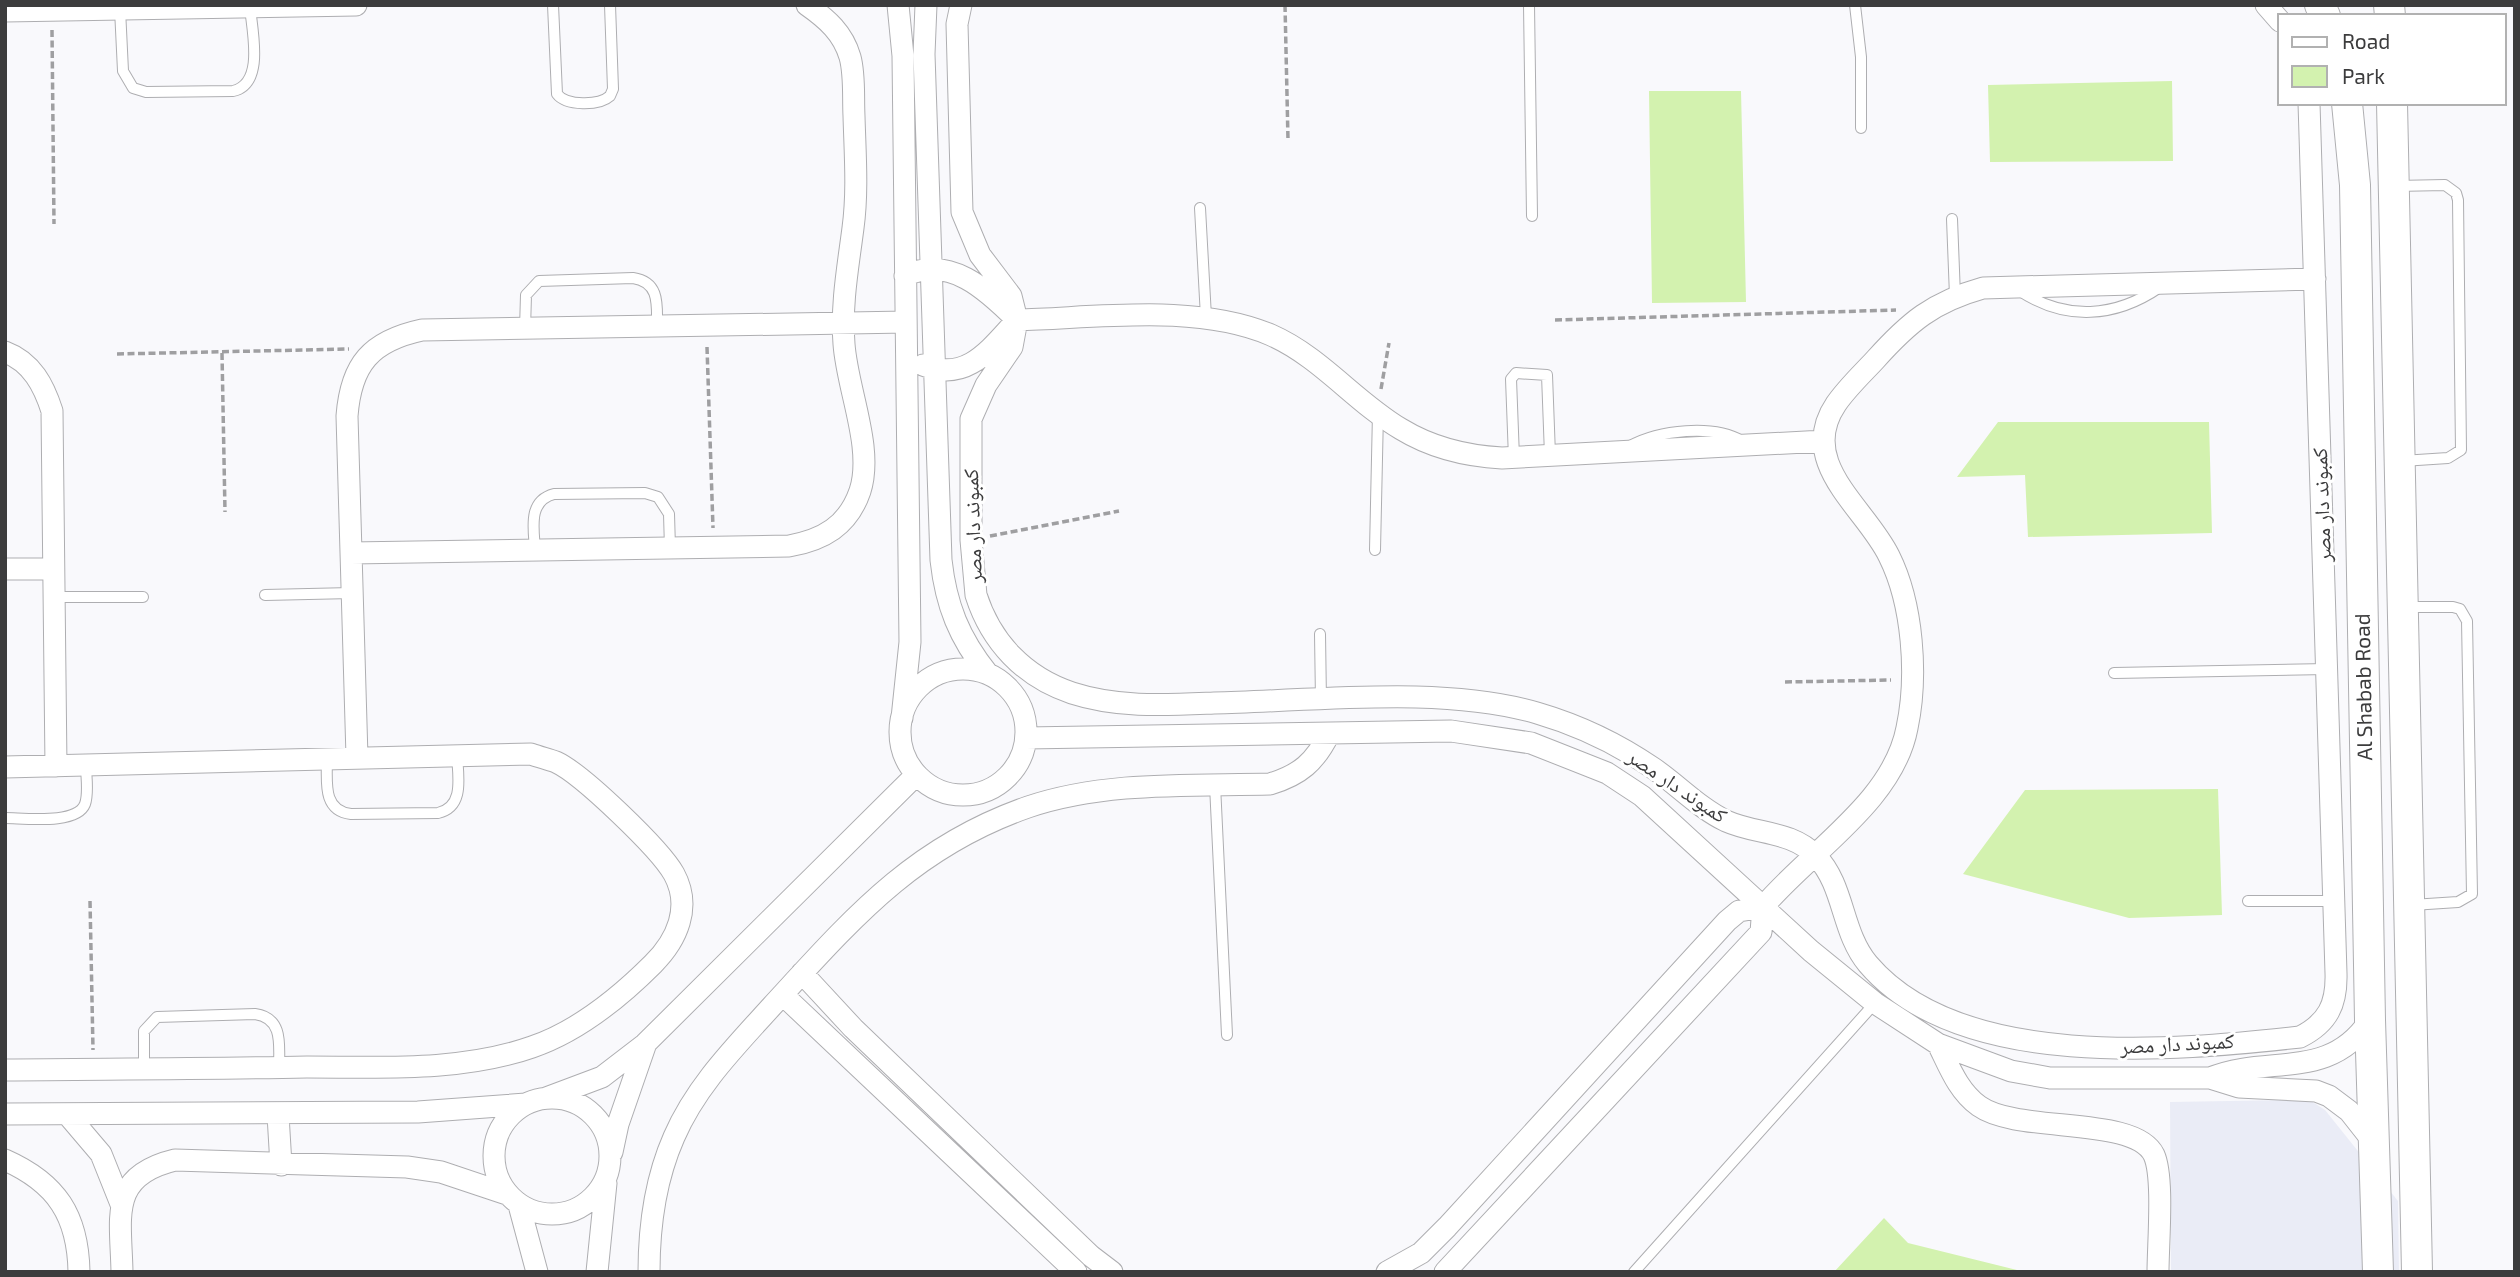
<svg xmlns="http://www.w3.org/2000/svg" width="2520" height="1277" font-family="'Exo 2','Noto Naskh Arabic',sans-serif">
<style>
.built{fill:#eaecf6}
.green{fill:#d3f2af}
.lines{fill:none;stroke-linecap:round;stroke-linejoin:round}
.lane-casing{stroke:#aeaeb1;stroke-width:12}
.street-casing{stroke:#aeaeb1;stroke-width:23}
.secondary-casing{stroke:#aeaeb1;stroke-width:32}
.path{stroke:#9f9fa1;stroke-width:3.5;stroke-dasharray:7 3.5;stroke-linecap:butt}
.lane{stroke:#fff;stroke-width:10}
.street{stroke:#fff;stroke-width:21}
.secondary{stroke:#fff;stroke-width:30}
.labels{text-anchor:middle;stroke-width:6;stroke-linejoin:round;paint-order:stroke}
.street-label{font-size:21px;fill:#3c3c3d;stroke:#fff}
</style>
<rect width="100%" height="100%" fill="#f9f9fc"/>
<path class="built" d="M2295 1100 2311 1101 2325 1110 2398 1201 2399 1272H2171L2170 1102Z"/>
<path class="green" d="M2172 81 2173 161 1990 162 1988 85Z
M1649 91H1741L1746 302 1652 303Z
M1998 422H2209L2212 533 2028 537 2025 475 1957 477Z
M2218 789 2222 915 2129 918 1963 874 2025 790Z
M1884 1218 1908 1243 2025 1272H1834Z"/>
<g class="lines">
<defs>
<path id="lane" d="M553 5 557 94C566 106 599 106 610 96L613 89 610 5
M1529 5 1532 216
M1855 5 1861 57V128
M120 9 123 71 133 88 146 92 233 91C265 84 252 31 250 7
M2395 186 2445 185 2456 193 2458 200 2461 450 2448 458 2402 461
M1200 208 1206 317
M1952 219 1955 296
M2020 291C2066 321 2115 318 2160 287
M525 329 526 295 539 281 633 278C660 282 657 305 657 326
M1630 446C1659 430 1713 424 1742 441
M1514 458 1511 379 1516 373 1547 375 1550 455
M535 550C534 530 527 501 554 494L645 493 658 497 669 514 670 548
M1375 550 1378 413
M265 595 352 593
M54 597H143
M2404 607H2453L2460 609 2467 621 2472 894 2458 902 2412 905
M1320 634 1321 701
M2114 673 2327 669
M327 758C327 781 322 811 351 814L438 813C465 807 458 776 457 755
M1215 785 1227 1035
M5 818C24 818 77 825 85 804 89 793 86 777 86 765
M2248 901H2334
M144 1069V1031L157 1017 255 1014C284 1018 279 1046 279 1068
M1634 1272 1875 1003"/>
<path id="street" d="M898 5 903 56 910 642 902 718
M926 5 924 54 941 560C946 605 959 638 988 674
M961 5 957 24 962 212 980 255 1011 296 1017 320 1012 347 986 385 971 419V540L976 595C991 642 1024 677 1072 693 1118 708 1166 705 1214 703 1314 701 1442 685 1537 713 1578 725 1618 744 1653 768 1678 785 1699 808 1726 821 1757 835 1791 830 1816 856 1845 886 1841 932 1868 964 1959 1071 2174 1051 2300 1037 2328 1023 2337 1004 2336 973L2309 103
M2266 5 2280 21
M5 11 356 5
M905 276C949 254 987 290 1017 320 1097 318 1196 303 1271 335 1321 357 1355 402 1401 429 1432 448 1466 456 1502 458L1824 441
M5 352C32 362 44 386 52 411L56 766
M923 365C967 383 990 349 1017 320
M351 553 789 546C823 540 848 526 860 491 874 448 847 389 844 344 841 304 848 267 853 228 858 191 855 153 854 116 853 97 855 75 850 57 843 33 827 19 807 5
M5 569H53
M900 732a63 63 0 1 1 126 0a63 63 0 1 1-126 0Z
M1026 738 1451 731 1531 743 1607 773 1642 796 1811 951 1875 1003 1938 1044 2011 1071 2050 1078H2210L2239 1087 2316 1091 2329 1096 2349 1111 2375 1144
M357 757 347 416C351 364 371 341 422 330L906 322
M5 767 531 754C539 757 548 759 556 762 582 774 660 849 674 874 692 907 677 940 653 964 619 998 579 1031 532 1047 461 1072 381 1067 307 1067 206 1069 106 1069 5 1070
M802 973 853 1028 1091 1256 1112 1272
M783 995 1076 1272
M1938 1044C1949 1066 1958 1091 1979 1106 2018 1134 2135 1115 2154 1155 2164 1177 2158 1244 2158 1272
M2210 1078C2269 1054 2329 1082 2370 1020
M494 1156a58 58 0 1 1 116 0a58 58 0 1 1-116 0Z
M546 1098 602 1077 645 1044 916 775
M5 1114 418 1112 526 1104
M67 1114 101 1154 121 1204
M278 1115 281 1165
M612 1152 618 1124 645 1046
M5 1160C57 1183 78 1216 79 1272
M519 1205 537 1272
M122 1272C121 1217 108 1176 175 1160L407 1167 441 1172 507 1194
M597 1272 606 1183
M649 1272C649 1225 655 1180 674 1137 696 1086 735 1047 772 1006 852 919 913 847 1028 807 1105 781 1190 786 1270 784 1300 775 1315 762 1329 734
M1387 1272 1421 1253 1447 1227 1727 921 1739 911 1763 907
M1445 1272 1761 932 1763 907C1809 852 1893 802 1907 728 1918 676 1913 604 1889 556 1866 508 1796 463 1836 404 1847 388 1862 374 1875 360 1909 322 1933 302 1983 288L2315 279"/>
<path id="secondary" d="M2320 5 2325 16
M2389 5 2390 16
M2347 103 2355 185 2370 1020 2378 1272
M2392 103 2417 1272"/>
</defs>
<use href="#lane" class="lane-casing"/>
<use href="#street" class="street-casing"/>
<use href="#secondary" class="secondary-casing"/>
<path class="path" d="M1285 5 1288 140
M52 30 54 224
M1555 320 1896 310
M707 347 713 528
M222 353 225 512
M117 354 349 349
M1381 389 1389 343
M990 536 1119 511
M1785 682 1891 680
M90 901 93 1050"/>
<use href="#lane" class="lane"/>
<use href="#street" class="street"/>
<use href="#secondary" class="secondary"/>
</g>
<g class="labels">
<g class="street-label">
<text transform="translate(2322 505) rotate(-92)" y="7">كمبوند دار مصر</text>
<text transform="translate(973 526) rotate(-92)" y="7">كمبوند دار مصر</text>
<text transform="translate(2364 687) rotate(-91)" y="7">Al Shabab Road</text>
<text transform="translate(1677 786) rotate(34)" y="7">كمبوند دار مصر</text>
<text transform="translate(2177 1044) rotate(-3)" y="7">كمبوند دار مصر</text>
</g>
</g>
<rect width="2520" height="1277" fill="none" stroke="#3c3c3d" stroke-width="14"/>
<rect x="2278" y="14" width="228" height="91" fill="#ffffff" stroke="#b1b1b1" stroke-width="2"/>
<rect x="2292" y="37" width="35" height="10" fill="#ffffff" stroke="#b1b1b1" stroke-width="2"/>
<text x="2342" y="49" font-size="21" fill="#3c3c3d">Road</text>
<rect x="2292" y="66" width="35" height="21" fill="#d3f2af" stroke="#b1b1b1" stroke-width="2"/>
<text x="2342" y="84" font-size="21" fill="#3c3c3d">Park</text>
</svg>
